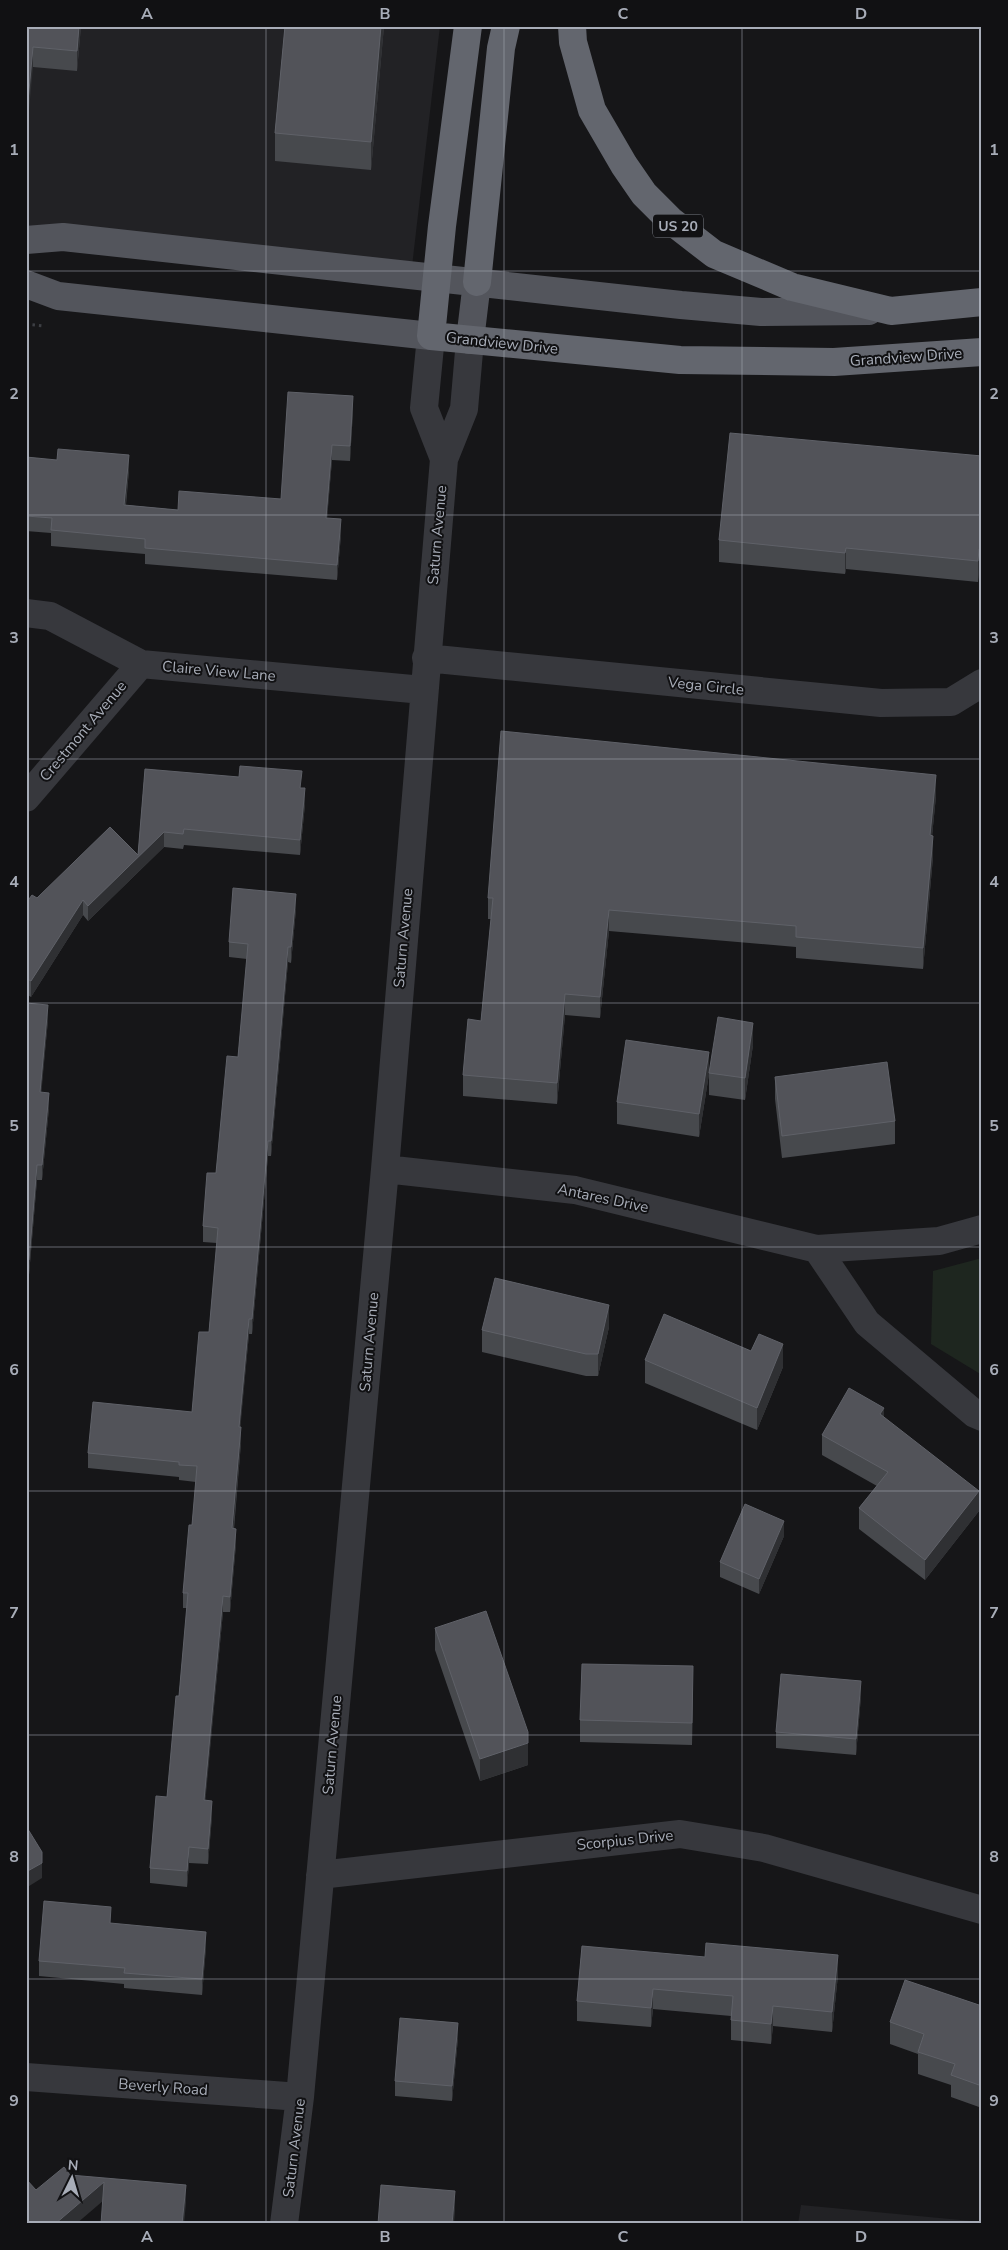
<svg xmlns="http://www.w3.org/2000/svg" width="1008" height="2250" font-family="'Nunito Sans',sans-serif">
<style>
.built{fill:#222225}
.green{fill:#1e261f}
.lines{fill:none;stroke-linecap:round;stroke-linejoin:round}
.path{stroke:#3d3f44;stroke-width:3;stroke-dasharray:2.5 4;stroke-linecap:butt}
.minor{stroke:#37383d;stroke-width:28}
.major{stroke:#53555c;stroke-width:28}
.highway{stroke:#63666e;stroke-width:28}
.wall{fill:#47494d}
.shaded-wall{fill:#2f3033}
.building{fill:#525359;stroke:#5f6168}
.grid{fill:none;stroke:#a8adb8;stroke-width:1;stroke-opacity:0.55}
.labels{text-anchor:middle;stroke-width:4;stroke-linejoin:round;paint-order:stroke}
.shield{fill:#111113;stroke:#7b7e86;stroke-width:1}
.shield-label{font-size:14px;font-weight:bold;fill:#a8adb8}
.street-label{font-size:15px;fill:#a8adb8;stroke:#111113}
.neatline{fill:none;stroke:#a8adb8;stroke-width:2}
.grid-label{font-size:16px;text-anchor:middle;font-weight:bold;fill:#a8adb8}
</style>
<rect width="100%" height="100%" fill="#161618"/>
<path class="built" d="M26 26H440L411 275 26 240Z
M801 2205 982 2222V2224H798Z"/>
<path class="green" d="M982 1258V1375L931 1344 933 1271Z"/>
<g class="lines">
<path class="path" d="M26 324 44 326"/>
<path class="minor" d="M431 336 424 408 444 459
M26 613 50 616 141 664 423 690
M426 658 881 703 951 702 982 683
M26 798 141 664
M385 1169 575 1190 817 1249
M982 1229 939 1241 817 1249 867 1323 975 1414 982 1417
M320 1875 680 1834 764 1848 982 1910
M26 2077 300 2097
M284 2224 300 2097 385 1169 444 459 464 409 470 340"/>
<path class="major" d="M26 240 63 237 681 305 761 312 869 311
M26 284 58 296 431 336
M470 340 477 282"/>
<path class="highway" d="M468 26 442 226 431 336 680 360 834 362 982 352
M572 26 573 42 592 110 624 165 644 194 670 220 714 254 792 287 891 311 982 302
M477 282 501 48 506 26"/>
</g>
<path class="wall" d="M26 26H81L77 71 33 67Z
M285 26H384L371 170 275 161V133Z
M353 411 350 461 332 460 327 518 341 535 337 580 145 564V554L51 546V533L26 531V457L129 470 126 505 178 510 281 499Z
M982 456V570H979L978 582 846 569 845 574 719 562V540Z
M145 769 302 788 305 804 300 855 184 845 183 849 164 847 88 921 83 915 31 997 26 994V903L138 855Z
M936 796 932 836 933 857 923 969 796 958V947L609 931 600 1018 565 1015 557 1104 463 1096V1075L481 1021 491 919H488V898Z
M296 909 291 963 288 962 271 1156H268L252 1334H249L240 1427 241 1443 234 1529 236 1544 230 1612H223L205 1800 212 1816 208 1864 189 1863 187 1887 150 1883V1868L167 1797 179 1696 187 1608H183V1593L192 1525 196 1482 179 1480V1477L88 1468V1453L192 1412 209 1332 217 1243 203 1242V1226L216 1173 238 1057 247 959 229 957V942Z
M26 1003 48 1020 41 1092 49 1108 42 1180H37L29 1275H26Z
M753 1045 745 1100 709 1095V1073Z
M709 1074 699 1137 617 1124V1102Z
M775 1077 895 1121V1144L782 1158 775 1099Z
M609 1327 598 1376H586L482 1352V1330Z
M645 1360 783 1367 757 1430 645 1383Z
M884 1417 979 1511 925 1580 859 1529V1508L877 1486 822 1455V1435Z
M784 1536 759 1594 720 1577V1562Z
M435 1628 528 1765 480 1781 435 1650Z
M693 1688 692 1745 580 1742V1720Z
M861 1696 856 1755 776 1748V1732Z
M111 1923 206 1947 202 1995 124 1988V1984L39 1976V1961Z
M582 1946 838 1975 832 2032 773 2026 771 2044 731 2040V2016L653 2009 651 2027 577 2021V2001Z
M982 2006 979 2107 951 2097V2085L918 2074V2054L890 2044V2022Z
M458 2038 452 2101 395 2096V2081Z"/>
<path class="shaded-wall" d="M79 26H81L77 71V51Z
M381 26H384L371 170V142Z
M33 47V67L26 143V123Z
M353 396V411L350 461V446Z
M332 445V460L326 533V518Z
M129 455V470L124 520V505Z
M341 519V535L337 580V565Z
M846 548V569L845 574V553Z
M979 549V570L978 582V561Z
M936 775V796L930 857V835Z
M305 788V804L300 855V840Z
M164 832V847L88 921V906Z
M933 836V857L923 969V948Z
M296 894V909L291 963V947Z
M83 900V915L31 997V981Z
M609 910V931L600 1018V997Z
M288 947V962L271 1156V1141Z
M565 994V1015L557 1104V1083Z
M48 1005V1020L40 1108V1092Z
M753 1023V1045L745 1100V1078Z
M709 1052V1074L699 1137V1114Z
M49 1093V1108L42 1180V1165Z
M268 1141V1156L252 1334V1319Z
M37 1165V1180L29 1275V1260Z
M609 1305V1327L598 1376V1354Z
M249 1319V1334L239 1443V1427Z
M783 1344V1367L757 1430V1408Z
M884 1408V1428L880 1414Z
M241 1427V1443L232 1544V1528Z
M979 1491V1511L925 1580V1560Z
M784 1521V1536L759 1594V1579Z
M236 1529V1544L230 1612V1597Z
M223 1596V1612L204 1816V1800Z
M693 1666V1688L692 1745V1723Z
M861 1681V1696L856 1755V1739Z
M528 1743V1765L480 1781V1759Z
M212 1801V1816L208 1864V1849Z
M189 1847V1863L187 1887V1871Z
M42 1863V1878L26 1888V1872Z
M206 1932V1947L202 1995V1979Z
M838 1955V1975L832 2032V2012Z
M653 1989V2009L651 2027V2008Z
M773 2006V2026L771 2044V2024Z
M458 2023V2038L452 2101V2086Z
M982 2078V2100L979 2107V2085Z
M104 2182V2200L76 2224H55Z
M186 2185V2203L184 2224H182Z
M455 2191V2211L454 2224H452Z"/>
<path class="building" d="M26 26H79L77 51 33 47 26 123Z
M285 26H381L371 142 275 133Z
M288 392 353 396 350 446 332 445 326 518 341 519 337 565 145 548V539L51 530 52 518 26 516V457L57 460 58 449 129 455 124 505 178 510 179 491 281 499Z
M730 433 982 456V549H979L978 561 846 548 845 553 719 540Z
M501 731 936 775 930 835 933 836 923 948 796 937V926L609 910 600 997 565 994 557 1083 463 1075 468 1019 481 1021 493 898H488Z
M240 766 302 771 300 788H305L300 840 184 829 183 834 164 832 88 906 83 900 31 981 26 978V903L32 895 37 898 110 827 138 855 145 769 239 777Z
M233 888 296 894 291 947H288L271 1141H268L252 1319H249L239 1427H241L232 1528 236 1529 230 1597 223 1596 204 1800 212 1801 208 1849 189 1847 187 1871 150 1868 156 1796 167 1797 176 1696H179L188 1593H183L189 1525H192L197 1466 179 1465V1462L88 1453 93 1402 192 1412 199 1332H209L218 1228 203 1226 207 1173H216L227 1056 238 1057 248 944 229 942Z
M26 1003 48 1005 40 1092 49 1093 42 1165H37L29 1260H26Z
M718 1017 753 1023 745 1078 709 1073Z
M626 1040 709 1052 699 1114 617 1102Z
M887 1062 895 1121 782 1136 775 1077Z
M495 1278 609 1305 598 1354H586L482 1330Z
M664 1314 751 1351 759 1334 783 1344 757 1408 645 1360Z
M849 1388 884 1408 880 1414 979 1491 925 1560 859 1508 888 1472 822 1435Z
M745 1504 784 1521 759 1579 720 1562Z
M486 1611 528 1732V1743L480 1759 435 1628Z
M582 1664 693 1666 692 1723 580 1720Z
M781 1674 861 1681 856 1739 776 1732Z
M26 1826 42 1852V1863L26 1872Z
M44 1901 111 1907 110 1923 206 1932 202 1979 124 1973 125 1968 39 1961Z
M706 1943 838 1955 832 2012 773 2006 771 2024 731 2020 733 1996 653 1989 651 2008 577 2001 582 1946 705 1957Z
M905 1980 982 2006V2078L979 2085 951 2075 955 2064 918 2052 924 2034 890 2022Z
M400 2018 458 2023 452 2086 395 2081Z
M64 2167 70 2175 186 2185 182 2224H101L104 2182 55 2224H26V2179L36 2190Z
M381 2185 455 2191 452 2224H378Z"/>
<path class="grid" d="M266 26V2224M504 26V2224M742 26V2224M26 271H982M26 515H982M26 759H982M26 1003H982M26 1247H982M26 1491H982M26 1735H982M26 1979H982"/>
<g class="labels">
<rect class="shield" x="653" y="214.5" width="50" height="23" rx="4"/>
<g class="shield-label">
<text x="678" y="231">US 20</text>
</g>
<g class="street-label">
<text transform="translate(502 343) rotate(6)" y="5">Grandview Drive</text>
<text transform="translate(906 357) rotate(-4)" y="5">Grandview Drive</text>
<text transform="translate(437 535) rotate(-85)" y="5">Saturn Avenue</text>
<text transform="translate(219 671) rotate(5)" y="5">Claire View Lane</text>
<text transform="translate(706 686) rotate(6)" y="5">Vega Circle</text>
<text transform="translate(83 731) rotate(-50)" y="5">Crestmont Avenue</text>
<text transform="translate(403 938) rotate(-85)" y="5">Saturn Avenue</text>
<text transform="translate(603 1198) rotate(12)" y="5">Antares Drive</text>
<text transform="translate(369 1342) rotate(-85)" y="5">Saturn Avenue</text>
<text transform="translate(332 1745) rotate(-85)" y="5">Saturn Avenue</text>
<text transform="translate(625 1840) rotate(-6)" y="5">Scorpius Drive</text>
<text transform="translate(163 2087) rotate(4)" y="5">Beverly Road</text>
<text transform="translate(294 2148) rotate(-83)" y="5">Saturn Avenue</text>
</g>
</g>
<rect width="1008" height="2250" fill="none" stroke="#111113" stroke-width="55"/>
<g transform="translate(72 2178) rotate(5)" stroke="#111113" stroke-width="4" paint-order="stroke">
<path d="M0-4L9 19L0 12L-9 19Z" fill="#a8adb8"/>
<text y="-8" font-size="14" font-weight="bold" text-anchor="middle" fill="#a8adb8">N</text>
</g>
<rect x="28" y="28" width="952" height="2194" class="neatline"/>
<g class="grid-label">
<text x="147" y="19">A</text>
<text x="385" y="19">B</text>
<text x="623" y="19">C</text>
<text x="861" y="19">D</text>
<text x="14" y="155">1</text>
<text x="994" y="155">1</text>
<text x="14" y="399">2</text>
<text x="994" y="399">2</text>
<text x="14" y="643">3</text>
<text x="994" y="643">3</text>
<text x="14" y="887">4</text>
<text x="994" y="887">4</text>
<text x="14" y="1131">5</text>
<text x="994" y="1131">5</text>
<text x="14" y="1375">6</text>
<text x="994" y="1375">6</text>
<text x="14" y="1618">7</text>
<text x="994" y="1618">7</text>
<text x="14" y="1862">8</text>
<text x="994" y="1862">8</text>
<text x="14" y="2106">9</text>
<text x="994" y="2106">9</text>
<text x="147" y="2242">A</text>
<text x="385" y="2242">B</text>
<text x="623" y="2242">C</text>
<text x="861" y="2242">D</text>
</g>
</svg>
